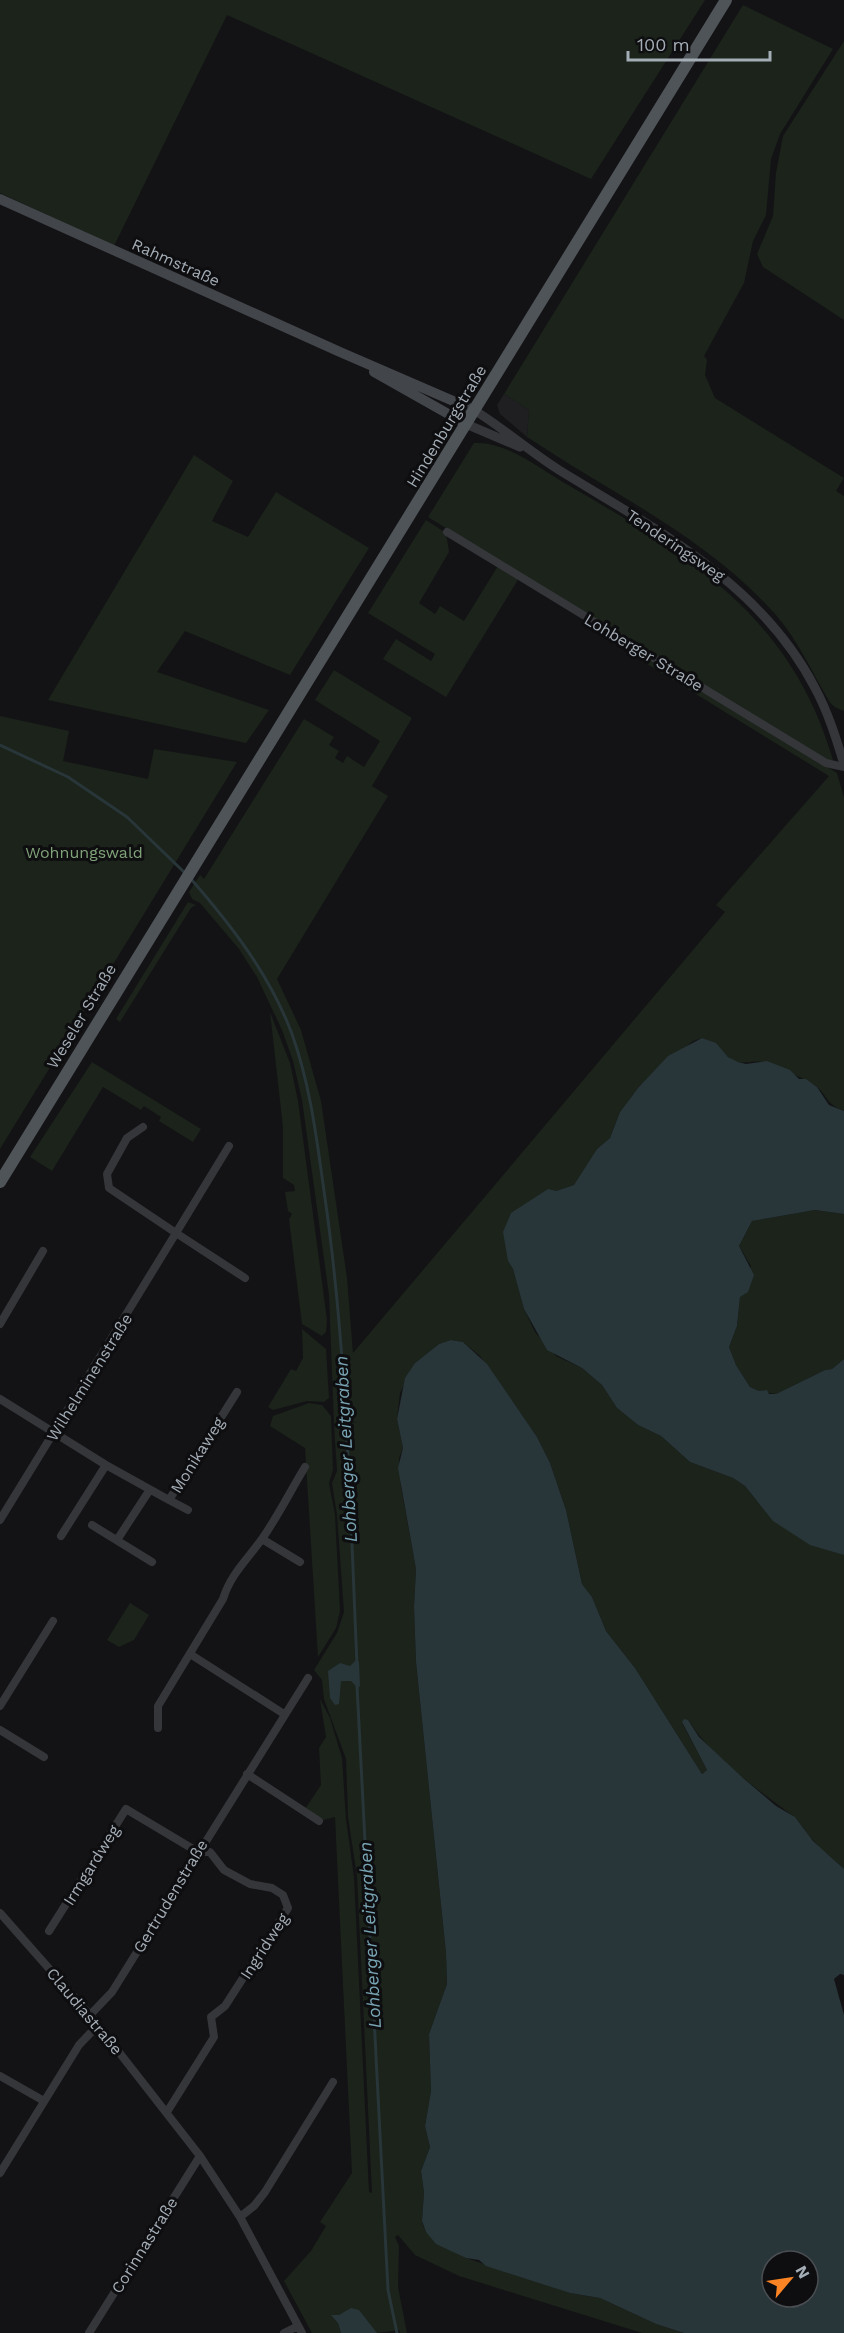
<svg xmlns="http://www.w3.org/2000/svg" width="844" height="2333" font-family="'Work Sans',sans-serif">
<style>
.built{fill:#1f1f22}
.green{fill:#1b231b}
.water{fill:#283539;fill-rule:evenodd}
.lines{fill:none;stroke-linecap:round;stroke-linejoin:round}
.stream{stroke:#283539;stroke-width:3}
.minor{stroke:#34363a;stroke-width:8}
.tertiary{stroke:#34363a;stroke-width:9}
.secondary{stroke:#42454a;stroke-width:10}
.primary{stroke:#4f5459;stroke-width:12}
.labels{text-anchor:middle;stroke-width:6;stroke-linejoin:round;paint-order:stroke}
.street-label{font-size:16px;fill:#a4adb6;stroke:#0e0e10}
.park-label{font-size:16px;fill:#80a279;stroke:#0e0e10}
.water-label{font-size:18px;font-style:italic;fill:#78a4b3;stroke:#0e0e10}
</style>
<rect width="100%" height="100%" fill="#131315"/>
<path class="built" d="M504 394 529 410 527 437 500 414 497 405Z"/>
<path class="green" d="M0 0H705L591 179 227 15 114 246 0 193Z
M743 5 833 49 780 134 771 159 766 215 753 241 744 283 704 356 707 360 705 375 715 398 844 478 836 491 844 496V711C838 709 832 706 829 701 812 672 799 642 776 615 708 538 611 493 527 437L529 410 504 394Z
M844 41V320L763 267 757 254 773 216 776 173 783 136Z
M474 443C507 441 541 470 568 485 690 556 791 616 833 760L829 762 823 760 428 517Z
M194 455 233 481 212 521 248 537 276 492 369 548 290 675 185 631 157 672 269 710 246 743 48 700Z
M426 520 446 533 449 552 419 603 435 614 440 606 464 621 498 566 519 578 446 697 383 659 396 639 431 661 435 654 368 613Z
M631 646 837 773 844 798V1111C824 1102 830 1099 817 1087 809 1080 773 1065 762 1062 753 1060 745 1065 735 1061 721 1054 719 1044 702 1038L693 1041 638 1088 620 1112 610 1138 597 1149 579 1179 574 1185 556 1191 508 1261 513 1269 524 1309 535 1332 556 1356 582 1368 602 1385 617 1408 638 1425 661 1436 690 1462 733 1478 745 1486 756 1500 844 1555V1870C835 1859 823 1852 814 1841 806 1834 802 1823 793 1816 756 1788 714 1760 688 1720L682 1723 707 1770 702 1774 635 1668 606 1631 592 1597 582 1584 566 1510 550 1463 537 1437 480 1356 463 1342 451 1340 439 1344 415 1363 400 1393 397 1419 403 1448 399 1458 401 1487 416 1569 414 1607 416 1662 446 1953 447 1984 429 2034 431 2091 425 2126 430 2147 421 2171 424 2192 422 2222 426 2232 466 2258 570 2293 600 2298 656 2324 684 2333H642L459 2276 415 2255 398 2235 395 2237 399 2246 398 2287 407 2333H400L399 2330 377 2333 338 2323 341 2333H312L284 2281 311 2251 326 2226 320 2222 352 2173 335 1817 323 1820 305 1809 321 1785 319 1748 326 1737 320 1699 330 1718 342 1758 346 1819 354 1877 369 2192 372 2193 357 1876 348 1817 346 1759 324 1699 322 1680 314 1670 337 1633 344 1612 337 1515 332 1483 337 1471 334 1426 357 1422 334 1424 329 1295 302 1100 293 1061 282 1030 257 977 239 949 200 903 192 899 189 892 200 875 204 879 304 719 334 737 329 745 339 751 335 758 343 763 347 756 364 767 380 741 315 700 334 670 412 718 372 786 388 796 277 979 301 1030 321 1101 347 1278 353 1353 725 912 716 905 829 776 626 651Z
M0 716 69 731 63 761 148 779 154 749 237 762 0 1149Z
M188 902 196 905 191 908 120 1022 116 1019Z
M270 1012 290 1063 298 1101 327 1320 326 1332 322 1336 302 1324 289 1219 292 1214 288 1211 285 1192 295 1191 294 1185 283 1178V1127Z
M92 1062 201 1129 193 1142 159 1121 161 1117 144 1106 141 1110 103 1087 52 1171 30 1157Z
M815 1210 844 1214V1359L832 1369 825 1370 776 1394 759 1391 750 1387 736 1365 729 1347 737 1326 740 1296 751 1266 739 1246 752 1221Z
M302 1329 326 1349 329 1398 324 1402 307 1401 273 1410 268 1407 291 1369 296 1371 303 1358Z
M309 1403 322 1405 331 1416 333 1470 329 1483 335 1515 340 1611 336 1628 318 1657 305 1448 270 1426 273 1416Z
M130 1603 149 1615 134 1640 119 1647 107 1640Z"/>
<path class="water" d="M702 1038 716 1043 728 1057 738 1062 746 1064 767 1061 790 1070 799 1079H806L817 1087 829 1105 844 1111V1214L815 1210 752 1221 739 1246 754 1275 748 1292 740 1297 737 1326 729 1347 736 1365 750 1387 759 1391 767 1390 769 1394H776L825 1370 832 1369 844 1359V1555L810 1545 773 1521 745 1486 733 1478 690 1462 661 1436 638 1425 617 1408 602 1385 582 1368 547 1350 524 1309 513 1269 508 1261 503 1232 511 1213 548 1189 556 1191 574 1185 597 1149 610 1138 620 1112 638 1088 668 1056Z
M451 1340 463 1342 487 1364 537 1437 550 1463 566 1510 582 1584 592 1597 606 1631 635 1668 702 1774 707 1770 682 1722 684 1719 688 1720 699 1737 743 1778 776 1806 795 1817 813 1841 844 1869V1975L840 1974 834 1979 844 2015V2333H684L656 2324 600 2298 570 2293 486 2266 479 2260 466 2258 436 2244 426 2232 422 2221 424 2192 421 2171 430 2147 425 2126 431 2091 429 2034 447 1984 446 1953 416 1662 414 1607 416 1569 398 1468 403 1448 397 1419 405 1378 415 1363 439 1344ZM772 2261H808V2297H772Z
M356 1660 359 1662 360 1686 358 1688 351 1681H341L339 1704 335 1705 330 1698 328 1671 340 1663 350 1666Z
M351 2308 359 2310 377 2333H341L338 2323 331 2315H339Z"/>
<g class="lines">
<path class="stream" d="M0 745 68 777 127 817 186 874
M191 879C231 925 270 975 292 1034 311 1087 317 1142 325 1198 347 1352 350 1508 357 1664
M357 1686 388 2290 397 2333"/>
<path class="minor" d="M447 532 826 763 844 767
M143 1127 127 1138 107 1174 109 1188 176 1233 229 1146
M0 1324 43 1251
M0 1399 106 1465 169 1500 237 1392
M169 1500 188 1510
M0 1520 176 1233 245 1278
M92 1525 152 1562
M61 1536 106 1465
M262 1539 300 1562
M117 1540 149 1491
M190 1654 284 1714
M0 1706 53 1621
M158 1728V1706L223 1599C231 1573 249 1558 264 1536 279 1514 291 1490 305 1467
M0 1730 44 1757
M247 1774 319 1821
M0 1913 90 2015 200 2156 240 2217 302 2333
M49 1931 126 1809 198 1852H210L224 1870 250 1884 272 1888 283 1895 288 1908 225 2006 211 2017 214 2037 167 2112
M90 2015 112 1992 308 1678
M0 2076 44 2101
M0 2173 79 2045 98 2025
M240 2217 254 2206 265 2192 333 2082
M89 2333 200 2156
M284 2333 298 2326"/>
<path class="tertiary" d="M474 410C503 428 529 451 559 470 655 529 761 583 815 688 828 712 836 738 844 764
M466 424 520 447"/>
<path class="secondary" d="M0 199 340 352 474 410
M374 372 466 424"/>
<path class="primary" d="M0 1182 726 0"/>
</g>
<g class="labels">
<g class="street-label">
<text transform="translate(176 262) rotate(24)" y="6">Rahmstraße</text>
<text transform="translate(446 426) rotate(-59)" y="6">Hindenburgstraße</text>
<text transform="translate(676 545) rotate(34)" y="6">Tenderingsweg</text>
<text transform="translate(644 652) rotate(31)" y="6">Lohberger Straße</text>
<text transform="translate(81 1016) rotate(-59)" y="6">Weseler Straße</text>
<text transform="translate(89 1377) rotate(-58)" y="6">Wilhelminenstraße</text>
<text transform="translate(197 1455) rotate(-58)" y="6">Monikaweg</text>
<text transform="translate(91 1865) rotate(-58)" y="6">Irmgardweg</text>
<text transform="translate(170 1896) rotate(-59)" y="6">Gertrudenstraße</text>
<text transform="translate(264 1946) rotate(-57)" y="6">Ingridweg</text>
<text transform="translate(85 2011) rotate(50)" y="6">Claudiastraße</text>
<text transform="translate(144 2245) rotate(-58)" y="6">Corinnastraße</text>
</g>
<g class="park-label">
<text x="84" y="858">Wohnungswald</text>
</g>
<g class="water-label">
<text transform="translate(346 1449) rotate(-93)" y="6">Lohberger Leitgraben</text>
<text transform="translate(370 1935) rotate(-93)" y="6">Lohberger Leitgraben</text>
</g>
</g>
<g transform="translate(790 2279) rotate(61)"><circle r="28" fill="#0e0e10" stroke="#4a4e52" stroke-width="1.5"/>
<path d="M0-4.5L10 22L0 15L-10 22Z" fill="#fb8424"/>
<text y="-9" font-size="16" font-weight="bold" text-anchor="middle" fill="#a4adb6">N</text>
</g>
<path d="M628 51v9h142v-9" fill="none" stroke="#a4adb6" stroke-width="3"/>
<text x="637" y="51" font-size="18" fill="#a4adb6" stroke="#0e0e10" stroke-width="4.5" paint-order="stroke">100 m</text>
</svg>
